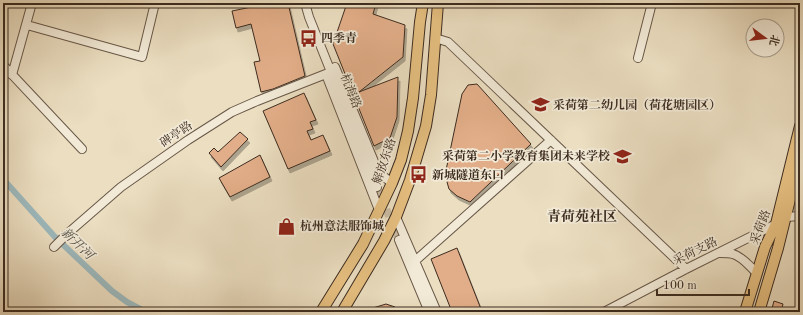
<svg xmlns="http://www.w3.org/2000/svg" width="803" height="315" font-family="'Old Standard TT','Noto Serif SC',serif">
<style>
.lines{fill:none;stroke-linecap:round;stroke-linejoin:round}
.canal{stroke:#9db9bd;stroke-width:6}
.building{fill:#e2ae89;stroke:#3c2c20;filter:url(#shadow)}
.minor-tunnel{stroke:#c8baa1;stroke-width:8;stroke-dasharray:8 4;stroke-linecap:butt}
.minor-casing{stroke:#685848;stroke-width:10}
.major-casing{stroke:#3c2c20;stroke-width:12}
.minor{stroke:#f2ead7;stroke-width:8}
.major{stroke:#e6bf80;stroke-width:10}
.labels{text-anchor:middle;stroke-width:3.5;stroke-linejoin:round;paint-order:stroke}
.poi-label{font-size:12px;font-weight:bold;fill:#3c2c20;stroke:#f2ead7;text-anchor:start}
.street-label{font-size:12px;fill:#3c2c20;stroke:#f2ead7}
.water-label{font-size:13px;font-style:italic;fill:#544f47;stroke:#f2ead7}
.quarter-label{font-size:14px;font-weight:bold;fill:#3c2c20;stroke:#f2ead7}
</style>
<defs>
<filter id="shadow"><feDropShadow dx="2" dy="4" stdDeviation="0" flood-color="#0004"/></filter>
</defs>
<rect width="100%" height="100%" fill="#ebdec1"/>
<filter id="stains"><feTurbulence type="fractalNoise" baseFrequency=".005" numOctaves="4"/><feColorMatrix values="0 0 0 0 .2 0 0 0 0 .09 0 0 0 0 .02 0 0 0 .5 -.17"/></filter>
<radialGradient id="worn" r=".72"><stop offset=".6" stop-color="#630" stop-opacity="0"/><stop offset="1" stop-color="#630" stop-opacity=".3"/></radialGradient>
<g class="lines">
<path class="canal" d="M3 179 55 237 112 291 127 302 146 312"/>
</g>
<path class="building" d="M255 3H288L305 76 273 89 261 92 254 62 260 61 251 24 236 28 232 11 256 6Z
M347 3H376L373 14 405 25 403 57 359 92 398 77 397 117 390 138 374 146 333 44Z
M477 84 531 144 470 202 457 196 449 189 445 175 462 94 468 85Z
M304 93 316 120 310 122 313 129 307 131 311 140 323 135 330 151 288 169 263 111Z
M240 132 248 139 221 167 209 153 214 148 218 152Z
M260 155 270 177 230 197 219 178Z
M457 248 481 309 471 312H452L431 259Z
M774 301 783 304 781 312H771Z
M386 304 395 307 398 312H363V311Z"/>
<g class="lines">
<path class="minor-tunnel" d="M377 187 399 240"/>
<defs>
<path id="minor" d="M305 3 309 17 377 187
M27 25 142 57 155 3
M435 38 448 42 686 269
M638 58 652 3
M3 65 82 149
M335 67 375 164 379 173 392 183
M12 75 32 3
M327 77 379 210
M396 217 437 312
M399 240 429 312
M54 247 67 234 121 187 188 140 232 112 257 101 331 72
M720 253C724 253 729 253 733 254 743 257 750 267 757 273
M415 261 551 140
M604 312 686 269 776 224 786 217 800 216"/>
<path id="major" d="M321 312 363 244 392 183 401 160 408 131 413 98 420 22 423 3
M342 312 384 241 396 217 410 180 426 126 431 95 438 3
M745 312 765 247 776 224 800 126
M759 312 778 248 800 159"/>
</defs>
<use href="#minor" class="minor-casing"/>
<use href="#major" class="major-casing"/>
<use href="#minor" class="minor"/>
<use href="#major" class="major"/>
</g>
<defs>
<symbol id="bus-bare" viewBox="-9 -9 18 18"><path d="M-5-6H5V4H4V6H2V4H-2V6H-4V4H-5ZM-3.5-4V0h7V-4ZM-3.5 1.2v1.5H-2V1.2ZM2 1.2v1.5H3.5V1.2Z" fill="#8f2418" stroke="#f2ead7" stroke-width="2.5" paint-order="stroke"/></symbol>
<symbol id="school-bare" viewBox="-9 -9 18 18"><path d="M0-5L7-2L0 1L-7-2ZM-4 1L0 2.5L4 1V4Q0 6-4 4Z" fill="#8f2418" stroke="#f2ead7" stroke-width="2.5" paint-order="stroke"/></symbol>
<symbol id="shop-bare" viewBox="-9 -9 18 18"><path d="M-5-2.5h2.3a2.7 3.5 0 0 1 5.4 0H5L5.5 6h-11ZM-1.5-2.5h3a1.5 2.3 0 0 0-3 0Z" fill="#8f2418" stroke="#f2ead7" stroke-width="2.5" paint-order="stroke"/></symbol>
</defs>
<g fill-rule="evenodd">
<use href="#bus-bare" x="296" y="26" width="25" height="25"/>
<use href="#school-bare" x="528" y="92" width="25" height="25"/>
<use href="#school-bare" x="610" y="144" width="25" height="25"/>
<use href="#bus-bare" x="406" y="162" width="25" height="25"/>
<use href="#shop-bare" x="274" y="214" width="25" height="25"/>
</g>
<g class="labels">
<g class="poi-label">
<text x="321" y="42">四季青</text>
<text x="553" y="109">采荷第二幼儿园（荷花塘园区）</text>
<text x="610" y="160" text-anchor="end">采荷第二小学教育集团未来学校</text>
<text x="432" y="179">新城隧道东口</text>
<text x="300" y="230">杭州意法服饰城</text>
</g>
<g class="street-label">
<text transform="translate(351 91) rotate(68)" y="4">杭海路</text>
<text transform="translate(176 134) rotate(-34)" y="4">碑亭路</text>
<text transform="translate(384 161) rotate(-71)" y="4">解放东路</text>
<text transform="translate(760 227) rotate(-69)" y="4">采荷路</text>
<text transform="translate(695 251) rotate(-26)" y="4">采荷支路</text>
</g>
<g class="water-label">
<text transform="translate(78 243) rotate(44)" y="5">新开河</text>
</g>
<g class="quarter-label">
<text x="582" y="221">青荷苑社区</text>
</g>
</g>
<rect width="803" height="315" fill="none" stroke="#ebdec1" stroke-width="16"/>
<rect x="4" y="4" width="795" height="307" fill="none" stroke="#3c2c20" stroke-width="2"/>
<rect x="8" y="8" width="787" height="299" fill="none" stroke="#3c2c20"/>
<g transform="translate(765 38) rotate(105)"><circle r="19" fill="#f2ead7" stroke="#a99e8e"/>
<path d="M0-3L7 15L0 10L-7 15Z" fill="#8f2418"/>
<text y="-6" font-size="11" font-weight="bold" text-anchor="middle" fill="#3c2c20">北</text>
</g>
<path d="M657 289v6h92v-6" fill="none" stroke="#3c2c20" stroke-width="2"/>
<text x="663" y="289" font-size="12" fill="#3c2c20" stroke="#f2ead7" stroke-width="3" paint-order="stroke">100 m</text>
<rect width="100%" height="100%" filter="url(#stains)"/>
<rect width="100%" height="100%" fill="url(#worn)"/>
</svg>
